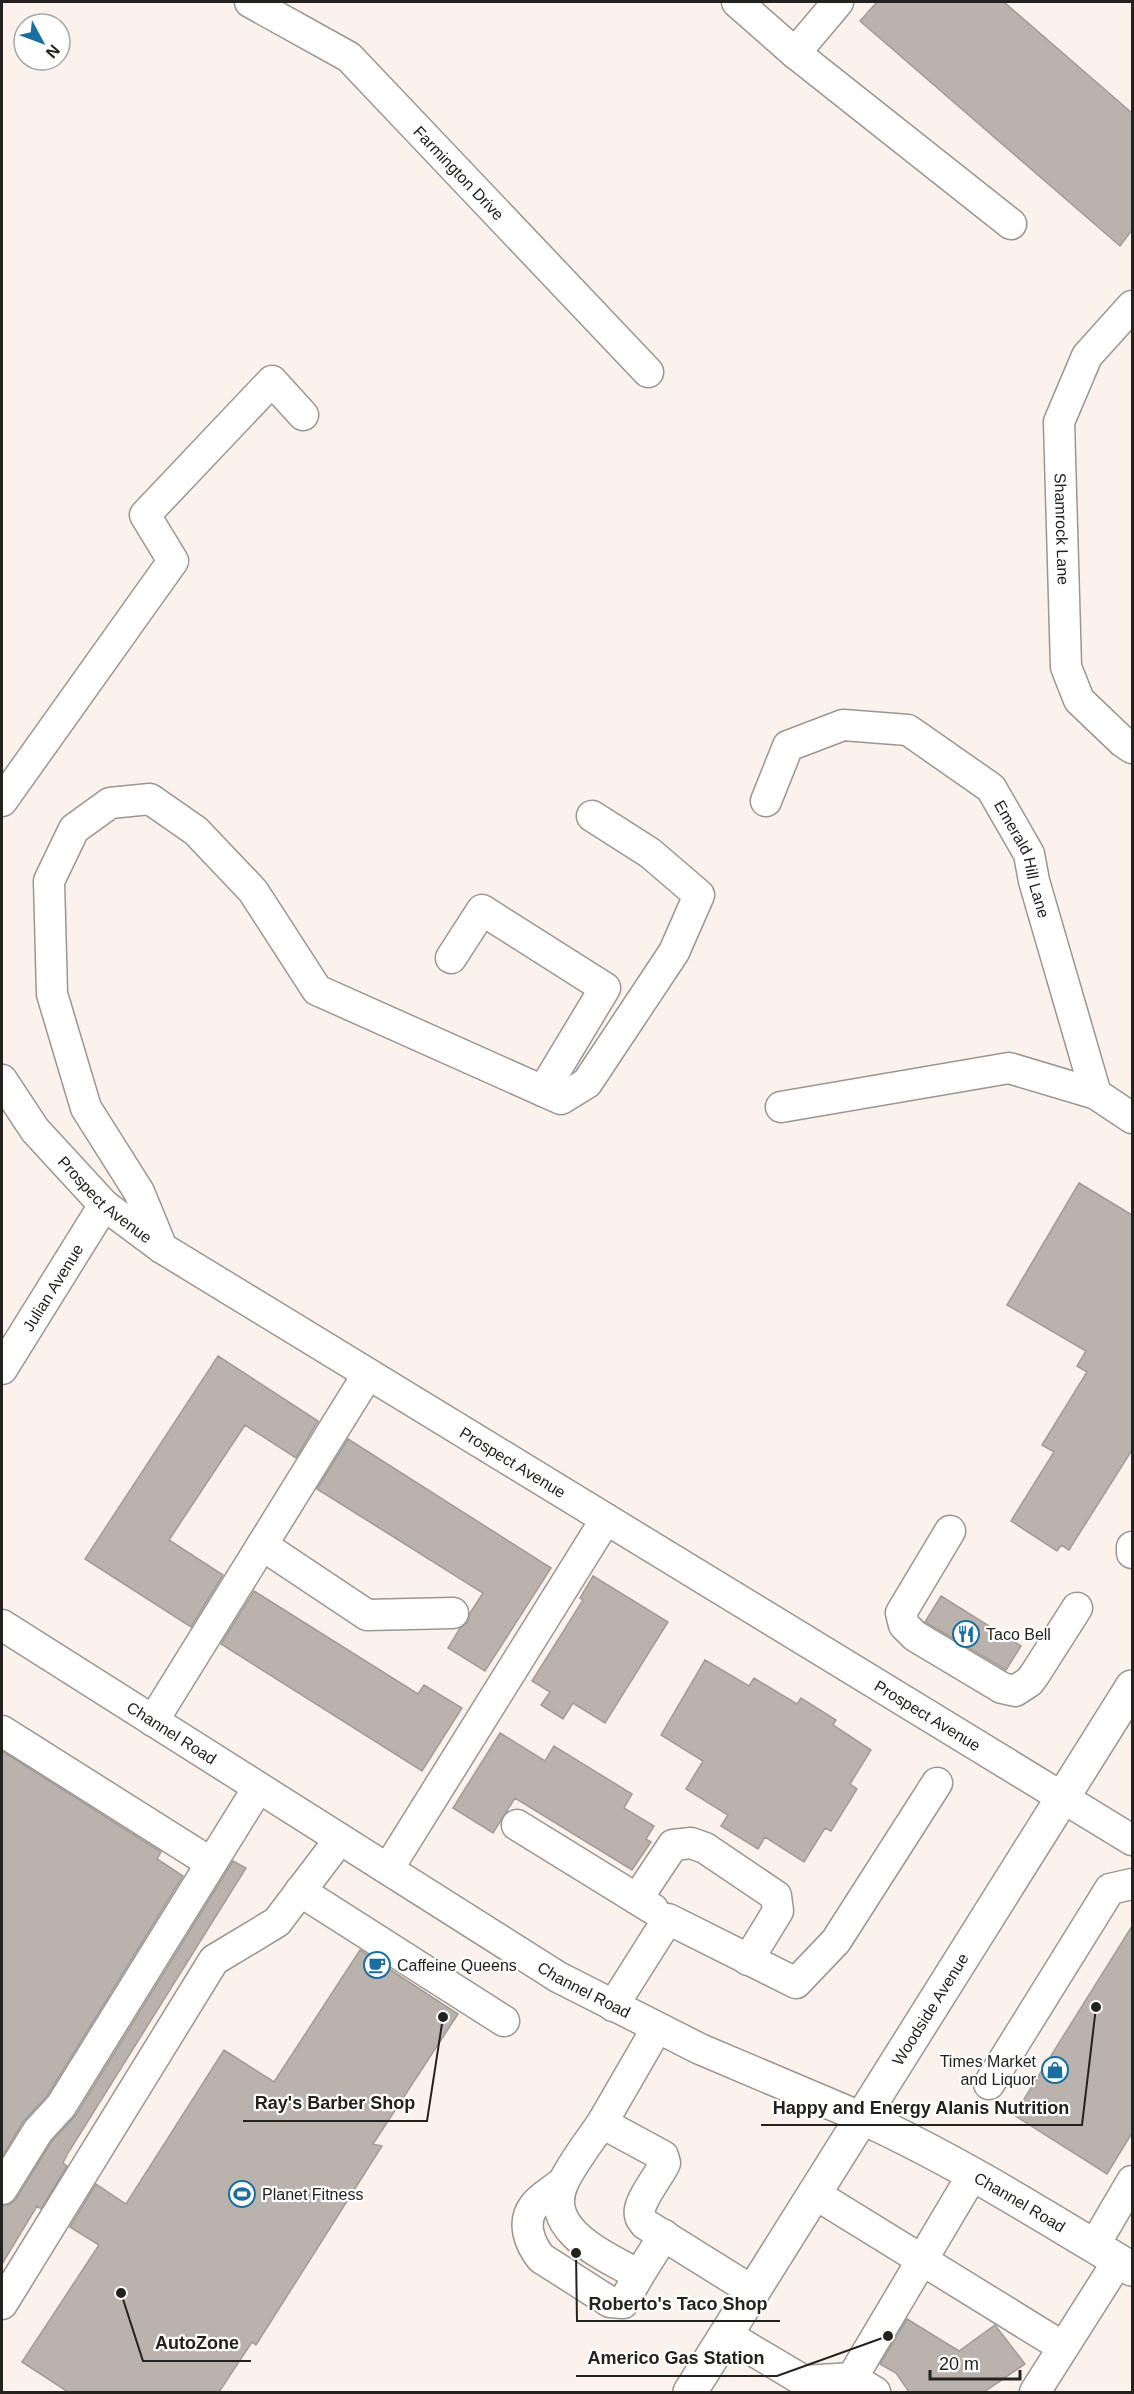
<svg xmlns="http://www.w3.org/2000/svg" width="1134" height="2394" font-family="Arial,sans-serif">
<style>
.building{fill:#bab2ac;stroke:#a39b96;stroke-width:1.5}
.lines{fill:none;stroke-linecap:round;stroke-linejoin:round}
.minor-casing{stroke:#9d9690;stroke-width:33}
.major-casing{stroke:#9d9690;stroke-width:36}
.minor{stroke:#fff;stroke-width:30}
.major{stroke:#fff;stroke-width:33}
.labels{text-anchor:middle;stroke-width:4.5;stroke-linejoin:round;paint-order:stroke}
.street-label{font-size:16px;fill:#24221f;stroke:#fff}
.poi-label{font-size:16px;fill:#24221f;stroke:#fff;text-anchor:start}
.leader{fill:none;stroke:#24221f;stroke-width:2}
.callout-dot{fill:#24221f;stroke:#fff;stroke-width:2}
.callout-label{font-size:18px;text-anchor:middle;font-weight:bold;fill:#24221f;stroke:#fff;stroke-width:4.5;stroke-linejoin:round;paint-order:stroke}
</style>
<rect width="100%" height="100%" fill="#faf2eb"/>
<path class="building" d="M877 2H1004L1132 113V230L1120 246 860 21Z
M1079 1183 1132 1215V1450L1069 1550 1061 1545 1057 1551 1011 1521 1054 1452 1042 1445 1087 1372 1077 1366 1086 1351 1007 1305Z
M218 1356 318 1421 296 1458 245 1425 169 1540 223 1575 191 1627 85 1559Z
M348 1439 551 1568 485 1671 448 1648 460 1628 468 1622 470 1613 483 1593 317 1489Z
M593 1576 668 1622 605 1723 573 1703 563 1719 541 1705 550 1692 532 1681 583 1600 580 1598Z
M254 1591 418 1694 424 1685 462 1708 422 1771 221 1644Z
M941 1596 1021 1646 1006 1670 925 1622Z
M705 1660 749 1686 754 1678 797 1704 801 1698 836 1720 833 1725 871 1750 850 1784 857 1789 831 1831 825 1828 804 1862 765 1837 758 1849 721 1826 728 1815 686 1789 703 1761 661 1735Z
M500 1733 545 1761 554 1746 632 1794 624 1808 654 1826 646 1839 651 1842 632 1870 515 1798 493 1833 453 1808Z
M2 1751 161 1852 157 1859 183 1876 47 2096 23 2122 2 2157Z
M233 1861 246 1868 68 2153 63 2163 67 2166 41 2209 37 2206 2 2264V2206L10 2204 16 2199 52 2141 76 2115Z
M1132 1926V2133L1107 2174 1014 2115Z
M360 1950 458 2014 373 2144 382 2146 256 2345 252 2342 219 2392H68L22 2362 99 2245 70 2227 96 2184 126 2204 224 2050 274 2082Z
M907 2319 959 2351 995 2325 1025 2364 984 2392H909L896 2373 880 2364Z"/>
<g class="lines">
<defs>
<g id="minor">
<path id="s1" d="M250 2 349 57 648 372"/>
<path d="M737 2 795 53 838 2"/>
<path d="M795 53 1011 224"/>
<path id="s2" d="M1132 306 1087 356 1059 422 1066 667 1079 700 1123 742 1132 748"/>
<path d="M2 801 173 561 145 515 272 381 303 415"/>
<path id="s3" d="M766 801 788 746 843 725 908 730 991 788 1029 854 1034 881 1096 1094 1132 1118"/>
<path d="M451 958 482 910 605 988 543 1091"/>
<path id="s4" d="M2 1080 35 1130 104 1205 162 1248 1132 1840"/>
<path d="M781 1107 1009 1068 1096 1094"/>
<path d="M162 1248 139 1192 86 1108 52 994 49 881 74 829 110 803 150 799 196 831 253 891 317 990 561 1099 587 1083 674 952 699 895 650 853 592 816"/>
<path id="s5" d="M2 1369 104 1205"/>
<path d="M950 1531 901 1613 904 1625 915 1636 1002 1688 1015 1691 1029 1682 1035 1674 1077 1608"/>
<path d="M262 1545 367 1615 453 1613"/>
<path d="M1132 1547V1553"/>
<path id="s6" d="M2 1625 558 1977 700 2049 863 2118"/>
<path d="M153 1721 368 1374"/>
<path d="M2 1731 211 1863"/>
<path d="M517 1825 653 1909"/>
<path d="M388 1869 606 1519"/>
<path d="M300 1891 504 2021"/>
<path d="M637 1899 673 1845 691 1843 705 1848 776 1896 778 1911 748 1960"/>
<path d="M613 2006 668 1919 796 1983 836 1941 937 1783"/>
<path d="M657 2028 602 2123 663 2156 665 2163C660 2175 636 2204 640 2215 640 2219 643 2221 645 2224L754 2292"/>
<path d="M989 2084 1110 1889 1132 1884"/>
<path d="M602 2123C589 2142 574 2161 564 2181 540 2230 607 2257 639 2275L664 2235"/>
<path d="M563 2182C554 2190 540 2197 534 2206 521 2223 530 2244 541 2258L610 2302 623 2303 639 2275"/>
<path d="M2 2189 38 2131 61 2106 258 1788"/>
<path d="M815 2194 1063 2347"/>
<path d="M1094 2246 1132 2181"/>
<path d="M2 2304 214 1960 277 1922 340 1839"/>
<path d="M727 2335 804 2381 852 2378 875 2392"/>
<path d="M852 2378 973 2174"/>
<path d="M1035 2392 1118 2261"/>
</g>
<g id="major">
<path id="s7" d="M863 2118C957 2161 1044 2216 1132 2269"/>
<path id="s8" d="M690 2392 1132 1687"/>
</g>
</defs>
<use href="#minor" class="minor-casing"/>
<use href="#major" class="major-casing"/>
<use href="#minor" class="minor"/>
<use href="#major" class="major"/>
</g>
<defs>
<symbol id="restaurant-ring" viewBox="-11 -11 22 22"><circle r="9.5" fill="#fff" stroke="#1a6e9f" stroke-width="1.5"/><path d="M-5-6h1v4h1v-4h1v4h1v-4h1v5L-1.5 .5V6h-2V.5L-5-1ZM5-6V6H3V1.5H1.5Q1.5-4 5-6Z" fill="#1a6e9f"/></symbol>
<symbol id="cafe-ring" viewBox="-11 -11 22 22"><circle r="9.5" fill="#fff" stroke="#1a6e9f" stroke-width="1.5"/><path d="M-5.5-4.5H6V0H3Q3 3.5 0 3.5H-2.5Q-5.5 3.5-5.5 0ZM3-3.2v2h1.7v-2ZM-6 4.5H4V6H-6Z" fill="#1a6e9f"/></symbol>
<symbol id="shop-ring" viewBox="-11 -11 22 22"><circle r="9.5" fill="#fff" stroke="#1a6e9f" stroke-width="1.5"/><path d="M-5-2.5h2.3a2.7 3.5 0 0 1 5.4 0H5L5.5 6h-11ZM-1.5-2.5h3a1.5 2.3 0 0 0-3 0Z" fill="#1a6e9f"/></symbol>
<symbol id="stadium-ring" viewBox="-11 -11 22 22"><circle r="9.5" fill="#fff" stroke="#1a6e9f" stroke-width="1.5"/><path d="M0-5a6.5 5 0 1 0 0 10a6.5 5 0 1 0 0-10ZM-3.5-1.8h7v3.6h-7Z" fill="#1a6e9f"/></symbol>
</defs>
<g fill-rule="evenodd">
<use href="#restaurant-ring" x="951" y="1619" width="30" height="30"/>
<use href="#cafe-ring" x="362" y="1950" width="30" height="30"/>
<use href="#shop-ring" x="1040" y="2055" width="30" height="30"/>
<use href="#stadium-ring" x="227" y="2179" width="30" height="30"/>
</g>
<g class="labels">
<g class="street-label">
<text dy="6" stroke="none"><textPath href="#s1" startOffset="273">Farmington Drive</textPath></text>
<text dy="6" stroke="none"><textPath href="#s2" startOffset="246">Shamrock Lane</textPath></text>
<text dy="6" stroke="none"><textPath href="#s3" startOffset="363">Emerald Hill Lane</textPath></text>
<text dy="6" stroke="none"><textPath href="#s4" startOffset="159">Prospect Avenue</textPath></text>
<text dy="6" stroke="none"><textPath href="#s5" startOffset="96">Julian Avenue</textPath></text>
<text dy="6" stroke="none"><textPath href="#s4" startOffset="645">Prospect Avenue</textPath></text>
<text dy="6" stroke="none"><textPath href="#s4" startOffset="1131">Prospect Avenue</textPath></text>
<text dy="6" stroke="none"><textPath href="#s6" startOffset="201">Channel Road</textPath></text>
<text dy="6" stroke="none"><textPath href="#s6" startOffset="687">Channel Road</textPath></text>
<text dy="6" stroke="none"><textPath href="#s8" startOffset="452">Woodside Avenue</textPath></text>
<text dy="6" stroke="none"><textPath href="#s7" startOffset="178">Channel Road</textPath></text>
</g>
<g class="poi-label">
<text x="986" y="1640">Taco Bell</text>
<text x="397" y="1971">Caffeine Queens</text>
<text x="1036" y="2067" text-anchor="end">Times Market<tspan x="1036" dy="18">and Liquor</tspan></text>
<text x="262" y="2200">Planet Fitness</text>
</g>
</g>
<path class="leader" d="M443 2017L427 2121H243M1096 2007L1082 2125H761M576 2253L577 2321H780M121 2293L143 2361H251M888 2336L777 2376H576"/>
<g class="callout-dot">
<circle cx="443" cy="2017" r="6"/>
<circle cx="1096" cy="2007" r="6"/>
<circle cx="576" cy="2253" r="6"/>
<circle cx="121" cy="2293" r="6"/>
<circle cx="888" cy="2336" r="6"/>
</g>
<g class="callout-label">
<text x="335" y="2109">Ray's Barber Shop</text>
<text x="921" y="2114">Happy and Energy Alanis Nutrition</text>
<text x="678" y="2310">Roberto's Taco Shop</text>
<text x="197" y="2349">AutoZone</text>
<text x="676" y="2364">Americo Gas Station</text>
</g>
<rect width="1134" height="2394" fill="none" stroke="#24221f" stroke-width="6"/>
<g transform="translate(42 42) rotate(131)"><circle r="28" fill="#ffffff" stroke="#a7a7a5" stroke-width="1.5"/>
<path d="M0-4.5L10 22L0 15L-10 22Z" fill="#1a6e9f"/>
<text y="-9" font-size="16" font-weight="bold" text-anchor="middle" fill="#24221f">N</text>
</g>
<path d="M930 2370v9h90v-9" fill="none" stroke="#24221f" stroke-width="3"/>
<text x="939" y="2370" font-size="18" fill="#24221f" stroke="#ffffff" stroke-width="4.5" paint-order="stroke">20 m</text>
</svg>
